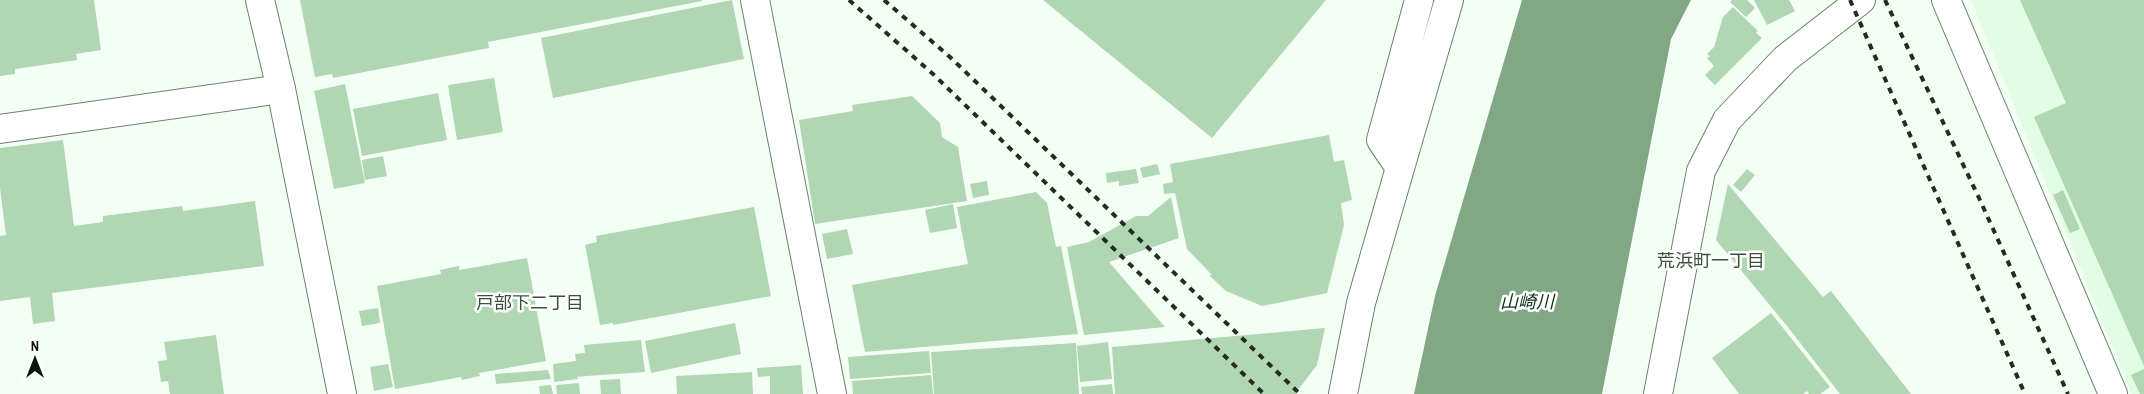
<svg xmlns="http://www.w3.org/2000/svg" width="2144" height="394" font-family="'Archivo Narrow','Noto Sans JP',sans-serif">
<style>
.built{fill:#e1fde3}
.water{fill:#82a785}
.building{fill:#b0d6b3}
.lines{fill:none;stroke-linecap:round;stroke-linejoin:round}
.minor-casing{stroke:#69836b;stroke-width:30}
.tertiary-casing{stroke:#69836b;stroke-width:30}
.minor{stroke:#fff;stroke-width:28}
.tertiary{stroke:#fff;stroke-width:28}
.rail{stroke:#222c23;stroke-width:4;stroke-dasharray:6 6;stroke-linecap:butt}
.labels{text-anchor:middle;stroke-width:5;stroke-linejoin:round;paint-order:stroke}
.neighbourhood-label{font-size:18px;fill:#38503a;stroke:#fff}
.water-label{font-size:18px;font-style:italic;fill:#0a3413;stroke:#fff}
</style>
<rect width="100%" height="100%" fill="#f3fff4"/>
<path class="built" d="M1971 0H2144V394H2132Z"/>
<path class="water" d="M1522 0H1691L1671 39 1602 394H1414L1435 296Z"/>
<path class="building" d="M0 0H94L101 50 76 54 77 60 15 69V74L0 76Z
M300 0H702V1L488 42 489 48 333 78 332 74 315 77Z
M732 0 744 59 553 98 541 38Z
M1043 0H1326L1212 138Z
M1732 0H1747L1755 8 1746 17 1730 2Z
M1754 0H1789L1795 11 1767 25Z
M2020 0H2144V366L2034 117 2066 103Z
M1733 7 1758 31 1756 33 1762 38 1715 85 1705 75 1714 66 1707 58 1710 56 1707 54 1714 47 1723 17Z
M494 78 503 132 457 140 448 85Z
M345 84 365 183 334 189 314 91Z
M438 93 447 140 362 156 353 109Z
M912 96 940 123 942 137 958 147 967 201 815 224 799 120 853 111 852 105Z
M1329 135 1334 162 1344 160 1352 200 1341 203 1344 225 1327 293 1262 306 1226 291 1210 276 1211 274 1187 249 1175 193 1164 194 1163 184 1173 182 1170 164Z
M63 140 74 226 103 222V216L182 206 183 211 255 201 264 266 52 293 55 321 33 324 30 297 0 301V236L6 235 0 188V148Z
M383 156 387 176 365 180 362 160Z
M1157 164 1160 174 1143 178 1140 168Z
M1136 169 1139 183 1119 186V181L1107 183 1106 173Z
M1747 169 1755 175 1741 192 1733 185Z
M987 181 989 195 973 198 970 184Z
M1728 184 1823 297 1831 291 1911 394H1840L1787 326 1716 240Z
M2063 190 2080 229 2070 233 2053 195Z
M1036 192 1047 203 1056 247 1061 246 1078 334 865 352 852 285 968 264 957 207Z
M1171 197 1179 238 1109 262 1165 327 1084 335 1067 247 1089 242 1136 216H1148Z
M953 204 957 228 930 233 925 210Z
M754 207 771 296 613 325V323L600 325 585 245 597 242 596 236Z
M847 229 853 254 827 259 822 234Z
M527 258 546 361 479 373 480 376 462 380 461 377 395 389 377 286 441 274 440 270 459 266V270Z
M378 308 380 323 362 326 359 311Z
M1771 313 1830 387 1820 394H1809L1807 391 1803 394H1739L1712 358Z
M735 323 741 354 651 373 645 341Z
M1325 328 1317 365 1295 394H1115L1112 347Z
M216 335 224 394H170L168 381 161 382 158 361 167 360 164 342Z
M641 340 645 372 587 376 577 377 578 379 554 382 553 364 576 361 575 354 585 353 584 345Z
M1108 342 1112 379 1080 382 1077 346Z
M1076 343 1079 394H934L931 352Z
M929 351 931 373 850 379 848 357Z
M388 364 393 387 374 391 370 367Z
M801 365 803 394H770V376L758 377 757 368Z
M2144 369V394H2140L2131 375Z
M548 370 551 379 496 384 495 374Z
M752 372 753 394H677L676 376Z
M931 375 933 394H853L852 381Z
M620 379 621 394H601L600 380Z
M579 383 580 394H557L556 385Z
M1112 384 1113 394H1082L1081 387Z
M551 385 553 394H540L539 386Z"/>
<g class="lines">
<defs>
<path id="minor" d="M755 0 832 394
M1946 0 2113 394
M0 129 281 89
M1400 168 1449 0
M1343 394 1361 303 1400 168 1381 140 1419 0"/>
<path id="tertiary" d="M260 0 281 89 342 394
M1658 394 1701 171 1727 120 1785 59 1861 0"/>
</defs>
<use href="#minor" class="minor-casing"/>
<use href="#tertiary" class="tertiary-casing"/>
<use href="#minor" class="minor"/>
<use href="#tertiary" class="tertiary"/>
<path class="rail" d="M849 0 933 74 1264 394
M884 0 950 57 1300 394
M1850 0 2025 394
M1885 0 1979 198 2068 394"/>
</g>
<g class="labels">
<g class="neighbourhood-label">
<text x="1711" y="267">荒浜町一丁目</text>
<text x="530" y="309">戸部下二丁目</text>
</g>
<g class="water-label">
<text x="1527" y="308">山崎川</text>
</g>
</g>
<g transform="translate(35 359)" stroke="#ffffff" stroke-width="4" paint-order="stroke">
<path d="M0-4L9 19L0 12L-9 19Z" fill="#0a140b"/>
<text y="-8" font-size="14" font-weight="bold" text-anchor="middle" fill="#0a140b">N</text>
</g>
</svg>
